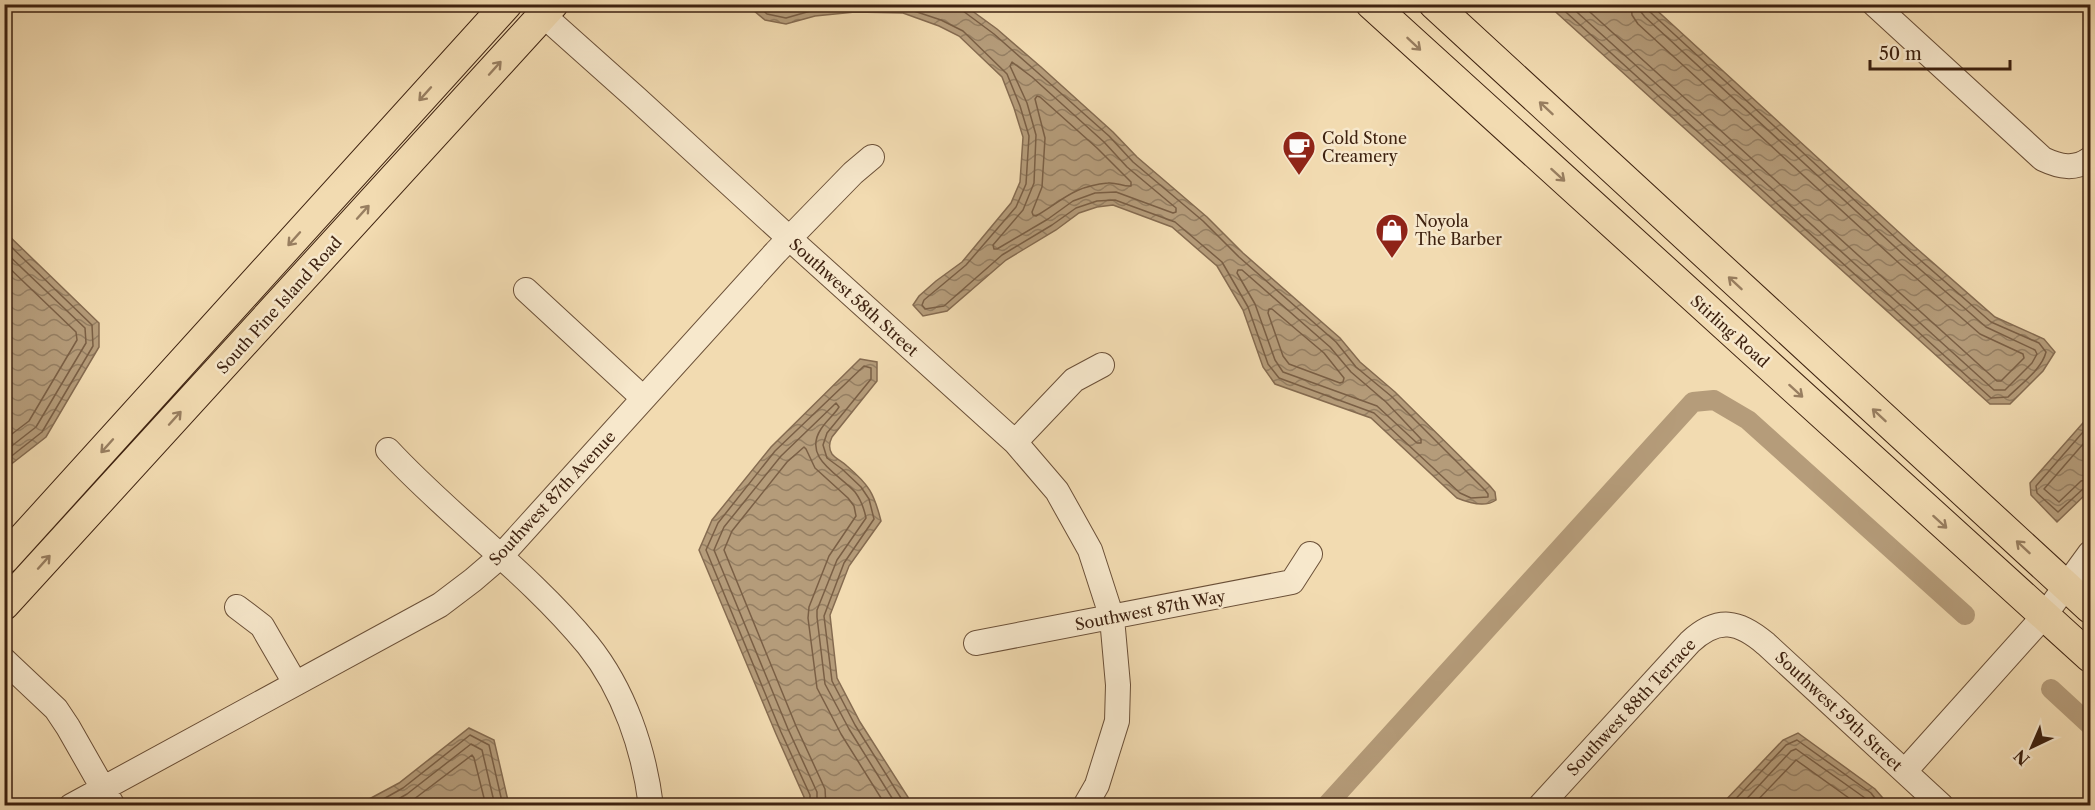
<svg xmlns="http://www.w3.org/2000/svg" width="2095" height="810" font-family="'Libre Caslon Text',serif">
<style>
.water{fill:url(#water-waves);stroke:#856b50;stroke-width:1.5}
.lines{fill:none;stroke-linecap:round;stroke-linejoin:round}
.shore{stroke:#7a5f45;stroke-width:1.5}
.canal{stroke:#b59c7a;stroke-width:20}
.minor-casing{stroke:#6b5038;stroke-width:26}
.major-casing{stroke:#3e2210;stroke-width:32}
.minor{stroke:#f7e8cc;stroke-width:24}
.major{stroke:#f2dbb1;stroke-width:30}
.oneway{stroke:#987e60}
.labels{text-anchor:middle;stroke-width:5;stroke-linejoin:round;paint-order:stroke}
.poi-label{font-size:16px;fill:#3e2210;stroke:#f7e8cc;text-anchor:start}
.street-label{font-size:16px;fill:#3e2210;stroke:#f7e8cc}
</style>
<defs>
<pattern id="water-waves" width="16" height="10" patternUnits="userSpaceOnUse" patternTransform="scale(1.5)"><rect width="16" height="10" fill="#b59c7a"/><path d="M0 5q4-4 8 0t8 0" fill="none" stroke="#957f63"/></pattern>
</defs>
<rect width="100%" height="100%" fill="#f2dbb1"/>
<filter id="stains"><feTurbulence type="fractalNoise" baseFrequency=".00333" numOctaves="4"/><feColorMatrix values="0 0 0 0 .2 0 0 0 0 .09 0 0 0 0 .02 0 0 0 .5 -.17"/></filter>
<radialGradient id="worn" r=".72"><stop offset=".6" stop-color="#630" stop-opacity="0"/><stop offset="1" stop-color="#630" stop-opacity=".3"/></radialGradient>
<path class="water" d="M747 5H964L997 29 1041 67 1113 132 1137 157 1207 217 1243 253 1340 338 1360 362 1395 392 1490 486 1495 492 1496 500C1485 508 1469 503 1457 498L1371 418 1275 384 1263 367 1243 310 1217 266 1172 227 1113 205 1097 207 1079 213 1056 230 1006 260 947 311 923 316 913 305 919 296 936 281 962 262 1011 203 1020 182 1023 137 1014 108 1002 77 959 36 939 26 903 13 855 12 815 16 786 24 765 20Z
M1548 5H1651L1915 247 1995 317 2044 339 2055 352 2043 371 2010 404H1990Z
M5 232 99 323V347L46 437 5 469Z
M860 359 877 362V381L832 437C829 443 828 448 832 454 836 459 843 462 847 466 869 485 874 493 881 521L849 566 830 615 837 678 860 722 913 805H804V797L776 734 699 550 712 520 771 447Z
M2090 415V490L2057 522 2031 495 2030 483Z
M469 728 494 740 509 805H358L399 783Z
M1798 733 1875 789 1889 805H1721L1783 740Z"/>
<g class="lines">
<path class="shore" d="M756 4 767 14 786 18 814 10 854 6 905 8 941 20 963 31 1007 74 1020 106 1029 136 1026 184 1016 207 966 265 924 300 922 305 925 309 944 306 1002 255 1052 225 1076 208 1097 201 1115 200 1175 222 1222 262 1248 307 1268 364 1279 378 1374 413 1460 493 1471 498 1488 497V494L1485 490 1391 396 1356 367 1336 342 1239 257 1203 221 1133 162 1109 136 1037 72 994 34 963 11 961 4
M1557 4 1991 398 2008 397C2021 384 2042 369 2046 352L2039 343 1991 322 1911 252 1650 12 1647 4
M1568 4 1994 390H2005L2032 363 2037 354 2035 350 1986 327 1906 257 1645 17 1641 12 1640 4
M1581 4 1997 381H2001L2024 358 2023 354 1980 334 1900 264 1638 24 1632 15 1631 4
M1012 62 1032 77 1104 142 1127 167 1176 208V212L1173 213 1116 192 1095 193 1073 201 1048 219 997 249H994L993 245 1023 210 1034 183 1036 135 1027 103 1010 66Z
M1037 96 1040 97 1097 148 1131 182V186C1124 187 1116 182 1108 183 1074 186 1063 200 1036 216L1033 215 1032 212 1042 187 1045 138 1035 99Z
M4 240 92 325 93 346 42 432 4 462
M4 251 85 328 86 343 36 427 4 452
M4 263 76 332 77 340 29 421 4 440
M1238 270H1242L1330 347 1351 372 1386 402 1421 439V443H1417L1377 406 1283 372 1275 360 1255 304 1237 273Z
M1269 309H1272L1324 353 1344 378 1343 382 1340 383 1289 364 1283 356 1268 313Z
M2090 424 2036 486 2037 493 2058 512 2084 488 2090 486
M2090 436 2044 489 2059 502 2081 481 2090 479
M371 806 403 788 470 735 489 745 503 806
M386 806 407 794 471 744 482 750 495 806
M405 806 472 755 474 758 486 806
M810 806V795L781 732 706 550 718 523 775 451 864 366 871 368V379L827 433 823 445 827 458 842 469 861 487 869 499 874 519 844 563 824 616 832 681 855 725 906 806
M817 806V792L788 729 714 550 724 527 781 456 836 403 839 407C834 415 826 421 821 429 802 458 839 474 855 492 861 500 864 508 866 518L837 560 817 610V617L825 684 849 729 897 806
M826 806 825 789 796 726 724 550 732 531 787 462 804 447 806 449 815 468 848 498 854 506 856 516 829 556 809 607 808 618 817 688 841 734 886 806
M1729 806 1786 745 1797 740 1871 793 1881 806
M1740 806 1791 751 1796 749 1865 798 1871 806
M1752 806 1796 760 1860 806"/>
<path class="canal" d="M2051 689 2090 725
M1326 806 1693 402 1714 400 1748 420 1965 615"/>
<defs>
<path id="minor" d="M1874 4 2043 159C2060 167 2075 170 2090 159
M543 15 636 98 789 238 1015 442 1057 491 1090 550 1112 618 1118 685 1117 721 1097 785 1085 806
M526 290 643 398
M1015 442 1074 380 1102 365
M388 450C451 518 529 573 588 645 624 690 644 749 651 806
M237 607 262 626 295 683
M976 643 1292 582 1310 554
M4 660 56 709 68 727 113 806
M1905 771 2044 616 2090 553
M71 806 440 605 473 580 501 556 776 252 853 173 872 157
M1540 806 1690 642C1718 616 1739 621 1766 644L1942 806"/>
<path id="major" d="M1371 4 2090 657
M1434 4 2090 608
M4 559 507 4
M4 605 553 4"/>
</defs>
<use href="#minor" class="minor-casing"/>
<use href="#major" class="major-casing"/>
<use href="#minor" class="minor"/>
<use href="#major" class="major"/>
</g>
<defs><path id="oneway-shaft" d="M-6 0H5M1.5-3L5.5 0L1.5 3" fill="none" stroke-width="1.6" stroke-linecap="round" stroke-linejoin="round" transform="scale(1.5)"/></defs>
<g class="oneway">
<use href="#oneway-shaft" transform="translate(1414 44) rotate(43)"/>
<use href="#oneway-shaft" transform="translate(495 68) rotate(-48)"/>
<use href="#oneway-shaft" transform="translate(425 94) rotate(132)"/>
<use href="#oneway-shaft" transform="translate(1546 108) rotate(-137)"/>
<use href="#oneway-shaft" transform="translate(1558 175) rotate(42)"/>
<use href="#oneway-shaft" transform="translate(363 212) rotate(-48)"/>
<use href="#oneway-shaft" transform="translate(294 239) rotate(132)"/>
<use href="#oneway-shaft" transform="translate(1735 283) rotate(-137)"/>
<use href="#oneway-shaft" transform="translate(1796 391) rotate(42)"/>
<use href="#oneway-shaft" transform="translate(1879 415) rotate(-137)"/>
<use href="#oneway-shaft" transform="translate(175 418) rotate(-48)"/>
<use href="#oneway-shaft" transform="translate(107 446) rotate(132)"/>
<use href="#oneway-shaft" transform="translate(1940 522) rotate(42)"/>
<use href="#oneway-shaft" transform="translate(2023 547) rotate(-137)"/>
<use href="#oneway-shaft" transform="translate(44 562) rotate(-48)"/>
</g>
<defs>
<symbol id="cafe-pin" viewBox="-11 -11 22 30"><path d="M0 17L-7.5 6A9.5 9.5 0 1 1 7.5 6Z" fill="#8f2418" stroke="#f7e8cc"/><path d="M-5.5-4.5H6V0H3Q3 3.5 0 3.5H-2.5Q-5.5 3.5-5.5 0ZM3-3.2v2h1.7v-2ZM-6 4.5H4V6H-6Z" fill="#fff"/></symbol>
<symbol id="shop-pin" viewBox="-11 -11 22 30"><path d="M0 17L-7.5 6A9.5 9.5 0 1 1 7.5 6Z" fill="#8f2418" stroke="#f7e8cc"/><path d="M-5-2.5h2.3a2.7 3.5 0 0 1 5.4 0H5L5.5 6h-11ZM-1.5-2.5h3a1.5 2.3 0 0 0-3 0Z" fill="#fff"/></symbol>
</defs>
<g fill-rule="evenodd">
<use href="#cafe-pin" x="1280" y="128" width="38" height="52"/>
<use href="#shop-pin" x="1373" y="211" width="38" height="52"/>
</g>
<g class="labels">
<g class="poi-label">
<text x="1322" y="144">Cold Stone<tspan x="1322" dy="18">Creamery</tspan></text>
<text x="1415" y="227">Noyola<tspan x="1415" dy="18">The Barber</tspan></text>
</g>
<g class="street-label">
<text transform="translate(854 297) rotate(42)" y="6">Southwest 58th Street</text>
<text transform="translate(279 305) rotate(-48)" y="6">South Pine Island Road</text>
<text transform="translate(1730 331) rotate(42)" y="6">Stirling Road</text>
<text transform="translate(552 498) rotate(-47)" y="6">Southwest 87th Avenue</text>
<text transform="translate(1150 610) rotate(-11)" y="6">Southwest 87th Way</text>
<text transform="translate(1631 707) rotate(-47)" y="6">Southwest 88th Terrace</text>
<text transform="translate(1839 711) rotate(43)" y="6">Southwest 59th Street</text>
</g>
</g>
<rect width="2095" height="810" fill="none" stroke="#f2dbb1" stroke-width="24"/>
<rect x="6" y="6" width="2083" height="798" fill="none" stroke="#3e2210" stroke-width="3"/>
<rect x="12" y="12" width="2071" height="786" fill="none" stroke="#3e2210" stroke-width="1.5"/>
<g transform="translate(2032 747) rotate(224)" stroke="#f7e8cc" stroke-width="4.5" paint-order="stroke">
<path d="M0-4.5L10 22L0 15L-10 22Z" fill="#3e2210"/>
<text y="-9" font-size="16" font-weight="bold" text-anchor="middle" fill="#3e2210">N</text>
</g>
<path d="M1870 60v9h140v-9" fill="none" stroke="#3e2210" stroke-width="3"/>
<text x="1879" y="60" font-size="18" fill="#3e2210" stroke="#f7e8cc" stroke-width="4.5" paint-order="stroke">50 m</text>
<rect width="100%" height="100%" filter="url(#stains)"/>
<rect width="100%" height="100%" fill="url(#worn)"/>
</svg>
